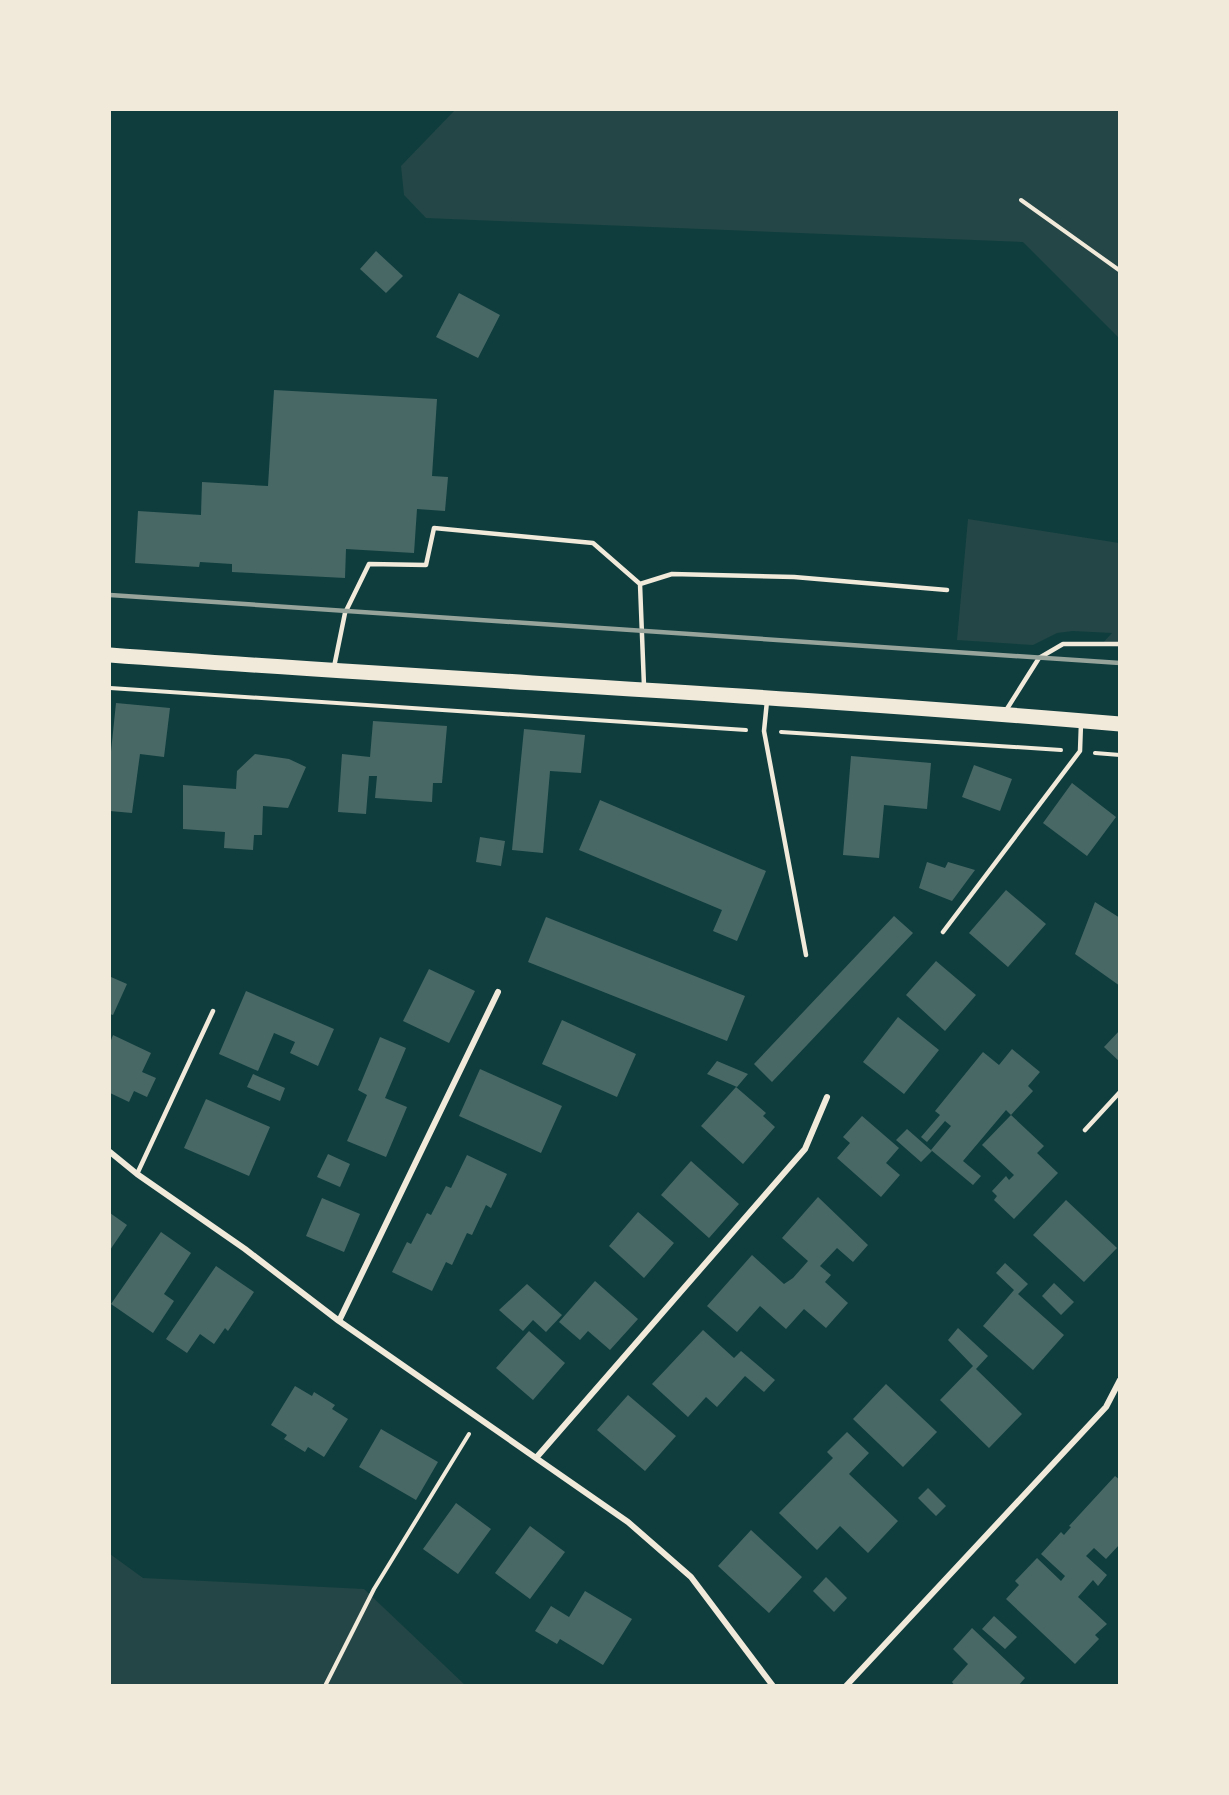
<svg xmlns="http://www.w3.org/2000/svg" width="1229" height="1795" font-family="Quicksand,sans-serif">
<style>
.green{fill:#244646}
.building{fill:#486865}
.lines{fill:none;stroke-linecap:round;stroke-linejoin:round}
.path{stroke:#f1e9da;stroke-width:4}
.service{stroke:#f1e9da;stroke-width:4.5}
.minor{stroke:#f1e9da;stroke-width:6}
.primary{stroke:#f1e9da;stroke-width:15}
.rail{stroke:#97a49c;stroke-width:4.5}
</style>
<rect width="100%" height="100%" fill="#0f3d3e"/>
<path class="green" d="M455 110H1119V338L1023 242 426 218 404 195 401 166Z
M968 519 1119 543V647L1101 645 1112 633 1073 631 1057 633 1033 645 957 640Z
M110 1554 143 1578 364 1589 465 1685H110Z"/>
<path class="building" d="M376 251 403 276 386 293 360 269Z
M459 293 500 315 478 358 436 337Z
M274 390 437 399 432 476 448 477 445 511 417 509 414 553 346 549 345 578 232 572V564L200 562 199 567 135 563 138 511 201 515 202 482 268 486Z
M116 703 170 708 164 757 140 754 132 813 110 811V761Z
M373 721 447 726 442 783H433L432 802 375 798 377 776H369L366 814 338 812 342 754 370 757Z
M524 729 585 735 581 773 550 771 543 853 512 850Z
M255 754 289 759 306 767 288 808 263 806 262 835H254L253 850 224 848 225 832 183 829V785L236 789 237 771Z
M851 756 931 763 927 809 884 805 879 858 843 855Z
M974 765 1012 779 1000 811 962 797Z
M1072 783 1116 817 1087 856 1043 823Z
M600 800 766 871 737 941 713 931 722 910 579 850Z
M480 837 505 841 501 866 476 862Z
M927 862 945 868 948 862 975 870 952 901 919 888Z
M1006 890 1046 924 1008 967 969 933Z
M1095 902 1120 918V986L1075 954Z
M894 916 913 933 772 1082 754 1064Z
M546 917 745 996 727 1041 528 962Z
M936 961 976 995 945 1031 906 995Z
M429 969 475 991 449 1043 403 1021Z
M111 977 127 984 113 1015 110 1014Z
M246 991 334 1029 318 1066 290 1053 295 1042 274 1033 258 1071 219 1054Z
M898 1017 939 1050 904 1094 863 1062Z
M562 1020 636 1054 617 1097 542 1064Z
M1120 1030V1062L1104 1047Z
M113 1035 151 1053 142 1072 156 1078 147 1097 134 1091 129 1102 110 1093V1043Z
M380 1037 406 1048 385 1098 407 1107 386 1157 347 1141 367 1095 358 1090Z
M1012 1049 1040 1072 1028 1086 1033 1091 1011 1115 1044 1146 1037 1153 1058 1173 1014 1219 994 1200 997 1196 992 1191 1006 1176 1009 1180 1014 1175 982 1145 1011 1115 1006 1110 963 1161 981 1176 973 1185 931 1150 951 1126 945 1121 927 1142 921 1137 940 1115 935 1111 983 1052 999 1065Z
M717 1061 748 1074 737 1087 707 1074Z
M480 1069 562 1106 541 1153 459 1116Z
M253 1074 285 1088 280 1101 247 1087Z
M736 1087 766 1113 763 1116 775 1127 743 1164 701 1126Z
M206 1099 270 1127 249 1176 184 1148Z
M862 1116 899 1148 886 1163 900 1175 881 1197 837 1158 850 1143 843 1137Z
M907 1129 932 1151 921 1162 896 1140Z
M328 1154 350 1164 340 1187 317 1177Z
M467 1155 507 1174 491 1208 486 1205 472 1235 467 1233 452 1265 446 1262 432 1291 392 1272 407 1242 411 1244 427 1213 431 1215 446 1186 451 1188Z
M691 1161 739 1204 709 1238 661 1195Z
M818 1197 868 1245 853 1262 837 1248 820 1266 831 1275 825 1282 848 1303 826 1328 804 1309 786 1329 760 1306 737 1332 707 1306 752 1255 784 1284 793 1278 808 1261 782 1238Z
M322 1198 360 1214 344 1252 306 1236Z
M1066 1200 1117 1248 1084 1282 1033 1235Z
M638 1212 674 1243 644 1278 609 1246Z
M110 1213 127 1225 110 1250Z
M161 1232 191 1253 164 1294 174 1301 153 1333 111 1304Z
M1005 1263 1028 1284 1018 1294 1064 1335 1033 1370 983 1326 1014 1290 996 1273Z
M216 1266 254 1292 228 1331 225 1328 214 1344 200 1334 187 1353 166 1339Z
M595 1281 638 1319 610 1350 588 1331 580 1340 559 1322Z
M1054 1283 1074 1302 1061 1315 1042 1296Z
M527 1284 562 1315 546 1332 533 1320 523 1331 499 1310Z
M958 1328 988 1356 976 1369 1022 1414 989 1448 940 1400 973 1366 948 1340Z
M703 1330 734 1358 741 1351 775 1380 764 1392 745 1376 717 1407 706 1397 688 1417 652 1384Z
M529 1331 565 1363 533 1400 496 1368Z
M886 1384 937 1432 903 1467 853 1419Z
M295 1386 312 1396 314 1392 335 1405 332 1409 348 1419 324 1457 308 1447 305 1452 284 1439 287 1435 271 1425Z
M628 1395 676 1436 645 1471 597 1430Z
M381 1429 438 1462 416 1500 359 1467Z
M847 1432 869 1453 849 1474 898 1521 868 1553 840 1526 817 1550 779 1513 833 1458 827 1452Z
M1115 1476 1120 1480V1544L1106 1559 1094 1548 1086 1556 1107 1575 1098 1586 1093 1580 1078 1597 1107 1624 1095 1635 1099 1639 1075 1664 1006 1599 1019 1585 1015 1581 1037 1558 1061 1581 1065 1576 1041 1554 1061 1532 1064 1535 1071 1527 1069 1526Z
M928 1488 946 1506 936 1516 918 1498Z
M456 1503 491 1529 458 1574 423 1549Z
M530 1526 565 1552 530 1599 495 1573Z
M751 1530 802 1577 769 1613 718 1566Z
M826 1577 847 1598 834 1612 813 1591Z
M585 1591 632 1619 603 1665 560 1639 557 1644 535 1631 551 1606 569 1617Z
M994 1616 1017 1637 1005 1649 982 1629Z
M972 1628 1025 1678 1018 1686H955L952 1682 968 1664 953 1649Z"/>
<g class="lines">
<path class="path" d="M1021 200 1119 270
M110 688 746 730
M781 732 1061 750
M1095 753 1120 755
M325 1686 374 1589 469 1434"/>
<path class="service" d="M640 584 672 574 794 577 947 590
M334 667 345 613 369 564 426 565 434 528 593 543 640 584 644 686
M767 701 764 731 806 955
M1005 712 1039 658 1063 644H1120
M943 932 1080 751 1081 723
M1085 1130 1120 1092
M137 1174 213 1011"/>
<path class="minor" d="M110 1152 137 1174 245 1249 339 1321 628 1522 691 1577 773 1686
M339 1321 498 992
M536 1458 805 1149 827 1097
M846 1686 1106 1407 1120 1380"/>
<path class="primary" d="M110 655C446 680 783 695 1120 724"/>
<path class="rail" d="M110 595 1120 663"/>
</g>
<rect width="1229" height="1795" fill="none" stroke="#f1e9da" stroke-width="222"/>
</svg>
